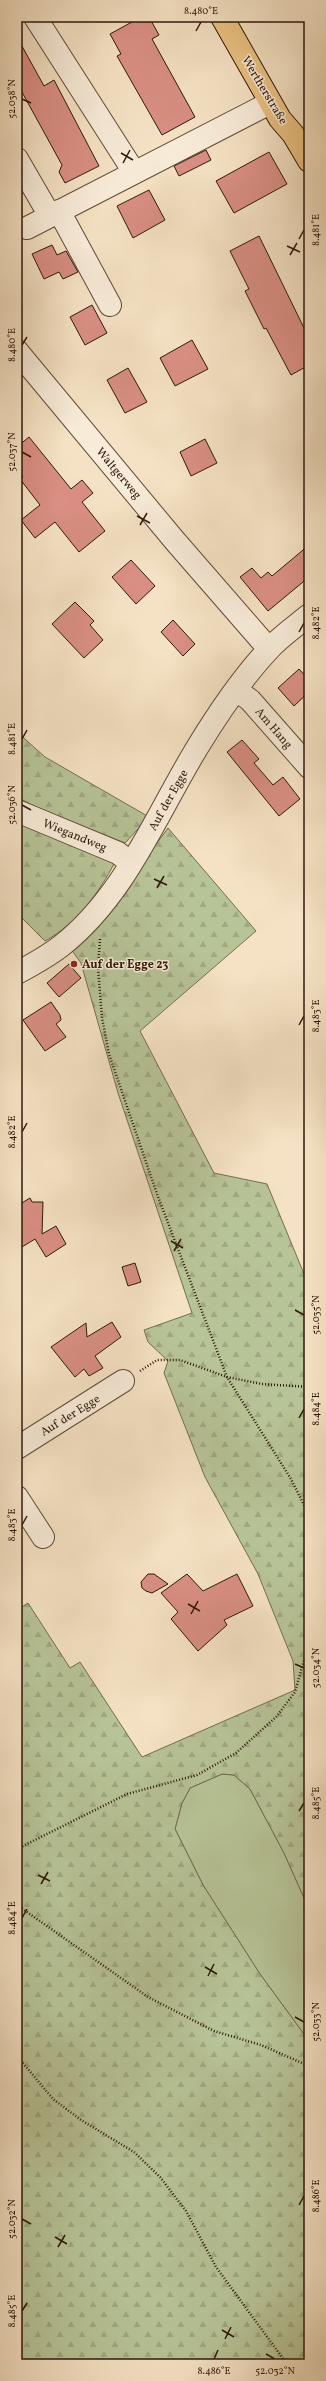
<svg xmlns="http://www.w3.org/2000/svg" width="326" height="2381" font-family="Vollkorn,serif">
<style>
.grass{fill:#b7c497;stroke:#726e50}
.forest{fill:url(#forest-firs);stroke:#726e50}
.building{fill:#d98f83;stroke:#2e180a}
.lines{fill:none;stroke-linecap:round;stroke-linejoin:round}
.minor-casing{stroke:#604a38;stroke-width:24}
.major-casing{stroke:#2e180a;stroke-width:24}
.path{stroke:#2e180a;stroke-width:2.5;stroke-dasharray:1 2;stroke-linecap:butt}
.minor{stroke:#f8ecd9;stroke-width:22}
.major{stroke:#eac182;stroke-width:22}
.ticks{fill:none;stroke:#2e180a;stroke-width:1.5}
.poi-dot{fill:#8f2418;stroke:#f8ecd9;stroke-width:1.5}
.labels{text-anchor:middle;stroke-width:3;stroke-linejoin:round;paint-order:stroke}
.street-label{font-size:12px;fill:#2e180a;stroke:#f8ecd9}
.poi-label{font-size:12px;font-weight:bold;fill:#2e180a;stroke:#f8ecd9;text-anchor:start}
.neatline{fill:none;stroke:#2e180a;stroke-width:1.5}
.ticks-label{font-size:10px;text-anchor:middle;fill:#2e180a}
</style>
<defs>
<pattern id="forest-firs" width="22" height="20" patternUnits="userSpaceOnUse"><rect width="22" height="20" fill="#b7c497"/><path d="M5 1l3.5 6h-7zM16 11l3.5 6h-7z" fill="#9ea881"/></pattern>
</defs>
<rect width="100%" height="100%" fill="#f5e2c4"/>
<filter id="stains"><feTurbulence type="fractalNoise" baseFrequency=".005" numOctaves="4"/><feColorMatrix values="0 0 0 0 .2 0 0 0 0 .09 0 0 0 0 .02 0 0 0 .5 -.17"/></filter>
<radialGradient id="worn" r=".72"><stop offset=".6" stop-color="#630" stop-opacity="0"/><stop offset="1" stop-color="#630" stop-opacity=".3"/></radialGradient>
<path class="grass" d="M222 1774 234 1775 250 1789 284 1853 309 1909V2041L260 1974 203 1885 175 1829 182 1803 190 1788Z"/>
<path class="forest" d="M17 732 45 757 149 817 125 843 36 807 17 797Z
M17 818 115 862C99 893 76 924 45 941L17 913Z
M168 828 256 931 140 1031 214 1173 267 1184 309 1286V1909L284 1853 250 1789 234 1775 222 1774 190 1788 182 1803 175 1829 203 1885 260 1974 309 2041V2364H17V1610L28 1603 70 1668 80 1662 142 1757 295 1690 293 1661 258 1574 205 1477 164 1373 168 1361 148 1342 144 1330 192 1313 118 1093 81 963 71 949 102 918Z"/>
<path class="building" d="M141 17H149L159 35 152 39 195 117 162 135 117 56 121 54 110 34Z
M17 37 44 86 54 80 99 166 65 183 59 172 62 165 17 83Z
M206 150 211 160 179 176 174 166Z
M269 152 287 184 234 213 216 181Z
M149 190 165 220 133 238 117 206Z
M259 236 304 328 309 326V365L291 375 266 328 264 329 245 291 249 289 230 251Z
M52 245 57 255 66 251 78 272 63 279 59 272 44 279 32 254Z
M92 305 107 333 85 345 70 317Z
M192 340 208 369 175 386 160 358Z
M128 368 147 402 125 413 107 380Z
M29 437 71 489 82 480 93 493 82 502 105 531 79 552 55 522 35 538 21 520 40 505 20 479 23 477 17 470V447Z
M205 439 217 463 191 476 180 452Z
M309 545V577L268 611 240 577 252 568 261 578 268 572 272 576Z
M131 560 155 586 136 604 112 577Z
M75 602 94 621 90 625 103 640 84 658 52 624Z
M173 620 195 644 183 656 161 632Z
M299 669 309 680V692L294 706 278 688Z
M242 740 259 759 254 763 273 785 283 777 300 799 279 816 227 752Z
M69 964 81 978 59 997 47 983Z
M51 1002 60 1015 61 1020 56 1024 66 1037 45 1051 23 1020Z
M30 1198 32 1202H43L42 1234 56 1226 66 1244 46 1257 35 1239 17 1250V1206Z
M135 1263 141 1282 128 1286 122 1267Z
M112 1322 121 1337 95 1356 103 1368 89 1376 84 1369 75 1377 51 1347 86 1323 87 1337Z
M148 1574H154L168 1584 152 1593 146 1591 142 1588 141 1582Z
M187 1574 203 1591 237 1574 253 1606 224 1620 227 1625 198 1651 171 1619 178 1612 161 1593Z"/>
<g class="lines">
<defs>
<path id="minor" d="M35 17 134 172
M17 159 50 216
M59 211 110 305
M27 228 270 103
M17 351 175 541 262 641 271 647
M237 691 250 700 309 767
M17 811 118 853 131 863
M17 973C32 965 48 956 61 946 125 896 156 815 197 748 217 715 245 674 272 646 283 635 297 625 309 615
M17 1448 123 1381
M17 1497 43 1537"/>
<path id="major" d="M222 17 280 119 293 134 309 161"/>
</defs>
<use href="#minor" class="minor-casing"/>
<use href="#major" class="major-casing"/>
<path class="path" d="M100 939 98 968 102 1018 109 1054 157 1194 227 1377 291 1479 309 1515
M140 1371 157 1360H180L227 1377 262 1384 309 1387
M17 1849 127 1794 197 1775 236 1753 277 1716 295 1692 309 1642
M17 1905 148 1997 214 2031 261 2045 309 2066
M17 2056 53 2099 81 2120 134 2152 160 2177 186 2211 216 2267 287 2364"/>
<use href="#minor" class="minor"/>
<use href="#major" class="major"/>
</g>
<path class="ticks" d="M196 31 201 22M22 99 31 103M121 153 133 160M123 163 130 150M299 239 304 230M287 246 300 252M290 255 297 243M22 345 27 337M22 452 31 457M137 516 150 523M140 525 147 513M299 632 304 623M22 739 27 730M22 805 31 810M154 879 167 885M157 888 164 876M299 1025 304 1016M22 1132 27 1123M171 1241 183 1248M174 1251 181 1239M295 1310 304 1315M299 1418 304 1409M22 1525 27 1516M188 1604 200 1611M191 1614 198 1601M295 1664 304 1668M299 1811 304 1803M38 1875 50 1881M41 1884 48 1872M22 1918 27 1909M205 1967 217 1974M208 1976 214 1964M295 2017 304 2022M299 2205 304 2196M22 2219 31 2224M55 2237 67 2244M58 2247 65 2235M22 2311 27 2303M222 2330 234 2337M225 2339 231 2327M266 2354 275 2359M214 2359 218 2350"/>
<circle class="poi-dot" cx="74" cy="964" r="4"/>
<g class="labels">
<g class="street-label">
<text transform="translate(265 90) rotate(59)" y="4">Wertherstraße</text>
<text transform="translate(119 473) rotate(50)" y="4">Waltgerweg</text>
<text transform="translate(274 728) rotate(49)" y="4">Am Hang</text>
<text transform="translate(168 800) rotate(-61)" y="4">Auf der Egge</text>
<text transform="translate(75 835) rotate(22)" y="4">Wiegandweg</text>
<text transform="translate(70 1415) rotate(-32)" y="4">Auf der Egge</text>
</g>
<g class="poi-label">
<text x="82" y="968">Auf der Egge 23</text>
</g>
</g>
<rect width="326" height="2381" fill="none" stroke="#f5e2c4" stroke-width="44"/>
<rect x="22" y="22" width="282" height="2337" class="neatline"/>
<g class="ticks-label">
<text x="201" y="14">8.480°E</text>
<text transform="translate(11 99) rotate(-90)" y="4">52.038°N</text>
<text transform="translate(315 230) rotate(-90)" y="4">8.481°E</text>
<text transform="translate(11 345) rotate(-90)" y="4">8.480°E</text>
<text transform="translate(11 452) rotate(-90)" y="4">52.037°N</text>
<text transform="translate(315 623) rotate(-90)" y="4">8.482°E</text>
<text transform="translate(11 739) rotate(-90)" y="4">8.481°E</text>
<text transform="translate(11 805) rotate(-90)" y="4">52.036°N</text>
<text transform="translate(315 1016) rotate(-90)" y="4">8.483°E</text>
<text transform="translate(11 1132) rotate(-90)" y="4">8.482°E</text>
<text transform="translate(315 1315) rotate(-90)" y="4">52.035°N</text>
<text transform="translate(315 1409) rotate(-90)" y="4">8.484°E</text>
<text transform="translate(11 1525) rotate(-90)" y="4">8.483°E</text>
<text transform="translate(315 1668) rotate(-90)" y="4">52.034°N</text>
<text transform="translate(315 1803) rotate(-90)" y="4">8.485°E</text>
<text transform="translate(11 1918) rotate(-90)" y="4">8.484°E</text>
<text transform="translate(315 2022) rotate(-90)" y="4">52.033°N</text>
<text transform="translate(315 2196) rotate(-90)" y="4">8.486°E</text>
<text transform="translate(11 2219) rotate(-90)" y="4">52.032°N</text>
<text transform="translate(11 2311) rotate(-90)" y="4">8.485°E</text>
<text x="214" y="2374">8.486°E</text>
<text x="275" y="2374">52.032°N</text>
</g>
<rect width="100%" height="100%" filter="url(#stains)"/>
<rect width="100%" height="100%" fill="url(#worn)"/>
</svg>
